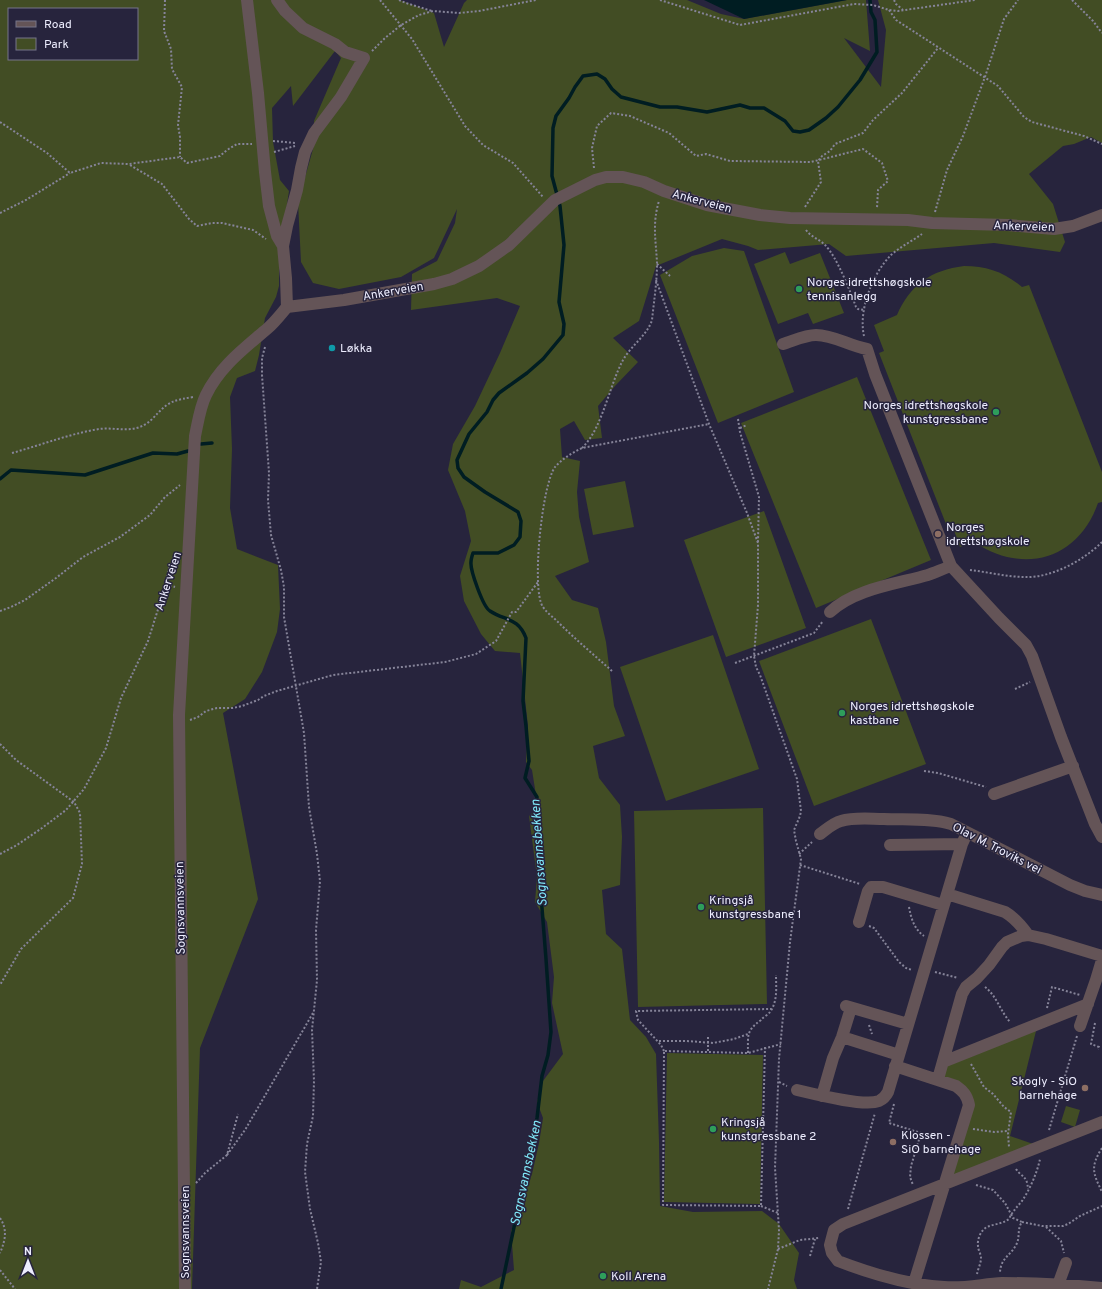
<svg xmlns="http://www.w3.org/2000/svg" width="1102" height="1289" font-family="Overpass,sans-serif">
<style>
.green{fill:#424d24;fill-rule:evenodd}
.water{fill:#001d22}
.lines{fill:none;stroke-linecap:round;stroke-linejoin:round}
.stream{stroke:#001d22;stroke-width:3.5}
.path{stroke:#868499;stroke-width:2;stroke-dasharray:2 2;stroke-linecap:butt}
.minor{stroke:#645457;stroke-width:12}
.leisure-dot{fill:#2e9e5b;stroke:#27243d;stroke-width:1.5}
.culture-dot{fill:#0f9aa8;stroke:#27243d;stroke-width:1.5}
.education-dot{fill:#8d6e63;stroke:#27243d;stroke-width:1.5}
.labels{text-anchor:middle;stroke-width:3;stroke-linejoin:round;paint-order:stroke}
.street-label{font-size:12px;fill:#ededfe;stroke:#27243d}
.poi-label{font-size:12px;fill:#ededfe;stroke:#27243d;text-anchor:start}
.water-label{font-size:13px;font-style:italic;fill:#80e9fa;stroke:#27243d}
</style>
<rect width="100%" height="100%" fill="#27243d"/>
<path class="green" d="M0 0H400L434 13 444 47 464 3 467 0H687L721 14 744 19 847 0H866L870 51 844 38 881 87 886 30 878 0H1102V143L1091 137 1074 144 1063 146 1029 174 1053 204 1065 242 1060 252 994 243 846 256 829 244 758 250 748 246 722 239 656 266 639 321 613 338 638 362 615 386 598 406 602 438 585 440 574 421 560 429 562 457 580 461 577 492 579 517 589 562 555 576 572 600 598 608 606 642 614 706 625 736 593 746 599 778 620 805 622 837 620 885 602 890 606 934 622 949 630 1020 646 1037 656 1054 659 1142 660 1206 693 1212 762 1211 779 1224 799 1253 794 1280 797 1289H459L461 1280 481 1287 514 1270 511 1231 532 1174 539 1143 543 1118 537 1102 543 1081 563 1054 552 1003 554 977 547 922 535 902 537 877 529 816 538 808 532 770 526 762 528 726 520 653 495 651 481 634 464 601 460 576 471 541 465 511 448 470 453 444 475 406 500 353 520 306 497 298 411 310 412 274 437 261 455 223 457 209 434 258 401 277 339 289 313 283 301 262 298 202 315 142 314 121 341 58 335 51 293 106 291 86 272 108 273 142 280 180 289 191 279 258V286L276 297 265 318 259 355 255 371 237 378 230 397 232 449 230 508 237 549 278 565 280 609 277 632 262 672 245 699 223 713 258 899 200 1048 192 1289H0ZM9 9H137V59H9Z
M724 248 744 251 794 392 718 423 660 275 692 256Z
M785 252 790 264 820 253 844 313 813 324 808 313 778 324 754 264Z
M964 266C987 266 1004 272 1022 287L1029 285 1102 472V502L1098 503C1078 560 1023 575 974 542L960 547 951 522 946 524 879 353 884 351 874 325 897 315C910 285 931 270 964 266Z
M857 377 931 560 816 608 741 423Z
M625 481 634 527 593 535 584 489Z
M764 511 806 628 726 657 684 540Z
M871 619 926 764 814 806 759 661Z
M713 635 759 769 666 801 620 667Z
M763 808 767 1004 638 1007 634 811Z
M1037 1027 1010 1136 1036 1145 950 1177 971 1106 941 1077 944 1066Z
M667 1053 763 1055 760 1204 664 1202Z
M1066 1106 1080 1110 1075 1127 1061 1122Z"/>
<path class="water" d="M704 0H847L744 19Z"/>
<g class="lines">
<path class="stream" d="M201 444 212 443
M0 479 11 470 85 475 153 453 177 454 188 451
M501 1289 537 1118 542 1076 548 1055 551 1032 546 959 539 870 536 818 537 797 525 778 529 761 526 726 523 701 526 638C518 617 505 621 490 611 483 607 470 570 471 562 471 559 472 556 473 553H498L514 545 520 537 521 521 518 512 485 492 464 477 458 468 457 460 469 434 487 412 493 400 499 393 527 373 543 359 563 335 564 324 559 302 564 245 560 206 552 176 553 128 556 116 569 98 575 87 583 76 597 74 605 79 612 89 621 97 660 107H677L707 112 740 105 750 108H764L785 121 793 131 800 132 809 130 826 118 838 107 860 80 877 52 875 20 871 12 870 0"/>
<path class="path" d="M165 0 164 31 171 49 172 69 182 87 178 125 180 137V157
M380 0 412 39 465 126 483 145 513 163 543 197
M399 0 406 3 432 11
M660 0 740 25 854 4 873 5 889 10 898 11 975 0
M894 0 896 4 903 10
M1072 0 1093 21 1102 33
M889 10 896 20 998 86 1024 117 1032 122 1084 136 1102 144
M372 51 385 38 401 25 419 15 433 11 459 13 479 11 536 0
M0 122 47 153 70 173 101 163 129 164 180 157 187 163 220 156 227 150 237 144H252
M273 141 296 143
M274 152 295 146
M130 165 162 184 189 219 197 226 212 223H222L253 230 266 239
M594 168 592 148 597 126 611 113 630 116 669 133 696 156 706 154 730 161 811 162 863 149 882 163 888 181 878 190 877 208
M805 207 821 182 818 161 822 156 830 151 835 144 863 133 873 120 902 93 938 48
M935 212 947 170 963 136 985 77 1004 19 1018 0
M0 213 26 200 70 173
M806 230C811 237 819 239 825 245 837 257 850 291 856 307L858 309 864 310
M657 264 670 276
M656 280 709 424 747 513 758 543V605L754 656 756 667 760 675 797 779 801 811 800 816 794 830 796 841 801 859 790 942 779 1059 775 1168 779 1230 778 1249 768 1289
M864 336C858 310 873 273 891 255 900 247 912 241 922 234
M265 347 262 358V375L269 473 268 500 271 535 281 570 284 587V617L304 733 309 807 317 854 320 881 316 930 317 980 312 1030 314 1081 313 1116 307 1144 305 1172 310 1209 318 1243 321 1262 317 1289
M738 419 740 432 759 497 758 542
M740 428 747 425
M582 448C602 429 609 387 622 362 630 346 647 336 652 320 654 301 657 282 657 263 656 241 652 224 659 201
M12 453C41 445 69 434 99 429 114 427 130 433 144 425 149 423 154 417 158 413 170 400 177 400 193 397
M970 570C988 572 1007 577 1025 577 1052 578 1084 560 1102 542
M166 584 175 587
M0 611 11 607 25 600 56 578 83 557 120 537 150 515 165 497 180 485
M735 663 814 633 823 621
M612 671C594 655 575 639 558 622 553 617 547 613 543 607 531 591 542 484 555 467 562 459 572 453 582 448L709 424
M1015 689 1030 682
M190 720 198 717 206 711 217 708H233L242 706 258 700 264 696 277 691 333 675 445 662 476 654 496 641 512 612H516L538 582
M0 744 16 760 74 802 80 813 82 864 73 898 21 949 0 985
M924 771 938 773 986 787
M0 854 17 845 42 828 66 810 84 789 106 748 121 698 148 641 166 584 169 569 176 552
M799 854 812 842
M800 865 860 884
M909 907C911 918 914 929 924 936
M869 926 874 928 899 962 906 968 912 970
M935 972 958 978
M985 987C996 995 1001 1012 1010 1022
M1047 1008 1052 987 1080 995
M1095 1023 1091 1044 1099 1047 1098 1049
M869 1025 872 1034
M708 1037V1051
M659 1041H687L713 1043 734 1039 748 1034
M765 1047 761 1206 663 1205 664 1051 748 1053 781 1044
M664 1051 661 1045 638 1020 636 1011 771 1009
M748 1053C748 1035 746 1031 761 1020 763 1017 768 1015 770 1012 778 1001 776 987 776 975
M971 1064 984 1087 993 1094 1004 1107 1011 1112 1008 1134 1009 1147
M779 1082 787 1086
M894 1104 889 1123 921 1133 911 1166 910 1177 913 1185
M973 1129 994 1132 1008 1131
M1049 1130 1077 1036
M1102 1148C1090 1167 1093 1173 1102 1192
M227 1155 245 1130 313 1013
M1016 1169C1022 1178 1027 1175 1028 1189
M196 1183 205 1173 227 1155 238 1114
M976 1185 993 1190 1005 1203 1013 1218 1022 1222C1017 1229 1020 1236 1017 1243 1012 1255 1001 1257 1000 1272
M761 1206 778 1213
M848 1209 875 1113
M0 1218C8 1230 5 1241 0 1253
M1022 1222 1042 1226H1063L1068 1224 1080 1216 1102 1206
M1046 1227 1061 1241 1064 1253
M778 1249 800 1240 819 1238
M810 1256 815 1239
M0 1270 15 1289
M977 1274C978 1269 981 1263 981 1258 981 1254 978 1250 978 1246 977 1239 981 1230 987 1227 994 1224 1002 1224 1009 1219 1012 1212 1017 1207 1022 1201 1030 1189 1037 1173 1040 1159"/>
<path class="minor" d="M247 0 258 93 265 172 269 206 277 236 283 246
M277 0 285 11 303 28 335 44 345 52 364 58 341 97 314 133 305 152 301 168 297 190 287 226 283 246 286 278 287 307
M783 344C793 341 805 335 816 335 834 335 849 346 867 349L875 374 951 566 999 618 1026 645 1032 656 1061 737 1095 824 1102 837
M830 612C854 589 896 584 928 575 936 572 943 569 951 566
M994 794 1073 766
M820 834C827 829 833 823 841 821 854 817 870 819 884 819 906 820 930 818 951 824L1070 885 1085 891 1102 895
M890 845 962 844
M947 894 1005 912C1015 918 1021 925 1028 935
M859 922 868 891 871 887H883L943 905
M846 1006 908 1024
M1080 1026 1096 980 1102 960
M842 1037 899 1055
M943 1062 1088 1004
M895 1066 956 1086C963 1091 967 1095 969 1105L914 1283
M938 1079 962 994 966 987 977 978 989 965 1002 947 1007 942 1021 936 1028 935 1046 939 1102 956
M797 1090C814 1094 864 1107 879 1101 883 1099 886 1096 888 1092L962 844 967 833
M822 1096 833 1058 842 1037 851 1008
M1102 1122 843 1224 834 1230 830 1245 832 1253 838 1261C872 1274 908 1285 944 1287 963 1289 983 1284 1002 1283 1035 1283 1069 1285 1102 1288
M1058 1285 1066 1263
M185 1289 179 715 195 436C198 422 200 407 206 395 220 366 245 348 268 328 275 322 281 314 287 307L344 300 434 284 452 279 479 266 509 245 555 200 595 180 606 177H623L644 182 664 191 707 205 760 215 790 218 908 220 932 223 1008 225 1054 229 1073 226 1102 215"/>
</g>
<g class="leisure-dot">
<circle cx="799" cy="289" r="4"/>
<circle cx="996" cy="412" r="4"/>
<circle cx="842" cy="713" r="4"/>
<circle cx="701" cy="907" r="4"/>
<circle cx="713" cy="1129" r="4"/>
<circle cx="603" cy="1276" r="4"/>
</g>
<circle class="culture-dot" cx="332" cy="348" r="4"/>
<g class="education-dot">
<circle cx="938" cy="534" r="4"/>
<circle cx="1085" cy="1088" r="4"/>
<circle cx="893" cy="1142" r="4"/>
</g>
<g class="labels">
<g class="street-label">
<text transform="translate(702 201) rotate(15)" y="4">Ankerveien</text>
<text transform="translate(1024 226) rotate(2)" y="4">Ankerveien</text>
<text transform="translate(393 291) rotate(-10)" y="4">Ankerveien</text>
<text transform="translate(168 581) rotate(-72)" y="4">Ankerveien</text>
<text transform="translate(997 848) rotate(27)" y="4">Olav M. Troviks vei</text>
<text transform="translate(180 908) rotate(-91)" y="4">Sognsvannsveien</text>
<text transform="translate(185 1232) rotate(-90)" y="4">Sognsvannsveien</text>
</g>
<g class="poi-label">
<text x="807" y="286">Norges idrettshøgskole<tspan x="807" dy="14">tennisanlegg</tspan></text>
<text x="340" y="352">Løkka</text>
<text x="988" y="409" text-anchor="end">Norges idrettshøgskole<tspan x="988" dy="14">kunstgressbane</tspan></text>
<text x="946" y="531">Norges<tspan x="946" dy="14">idrettshøgskole</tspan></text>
<text x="850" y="710">Norges idrettshøgskole<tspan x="850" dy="14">kastbane</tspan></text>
<text x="709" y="904">Kringsjå<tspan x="709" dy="14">kunstgressbane 1</tspan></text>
<text x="1077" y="1085" text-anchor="end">Skogly - SiO<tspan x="1077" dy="14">barnehage</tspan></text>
<text x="721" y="1126">Kringsjå<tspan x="721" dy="14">kunstgressbane 2</tspan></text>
<text x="901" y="1139">Klossen -<tspan x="901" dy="14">SiO barnehage</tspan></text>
<text x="611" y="1280">Koll Arena</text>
</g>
<g class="water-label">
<text transform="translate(538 853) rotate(-94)" y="5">Sognsvannsbekken</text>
<text transform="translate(525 1173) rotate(-78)" y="5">Sognsvannsbekken</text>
</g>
</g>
<rect x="8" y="8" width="130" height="52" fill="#27243d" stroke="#76748a"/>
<rect x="16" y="21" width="20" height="6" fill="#645457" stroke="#76748a"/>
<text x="44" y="28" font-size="12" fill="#ededfe">Road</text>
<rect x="16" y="38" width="20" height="12" fill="#424d24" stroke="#76748a"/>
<text x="44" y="48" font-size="12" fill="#ededfe">Park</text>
<g transform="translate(28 1261)" stroke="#27243d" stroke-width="3" paint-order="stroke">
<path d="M0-3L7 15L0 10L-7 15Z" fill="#ededfe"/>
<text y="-6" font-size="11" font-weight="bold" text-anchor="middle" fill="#ededfe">N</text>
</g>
</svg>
